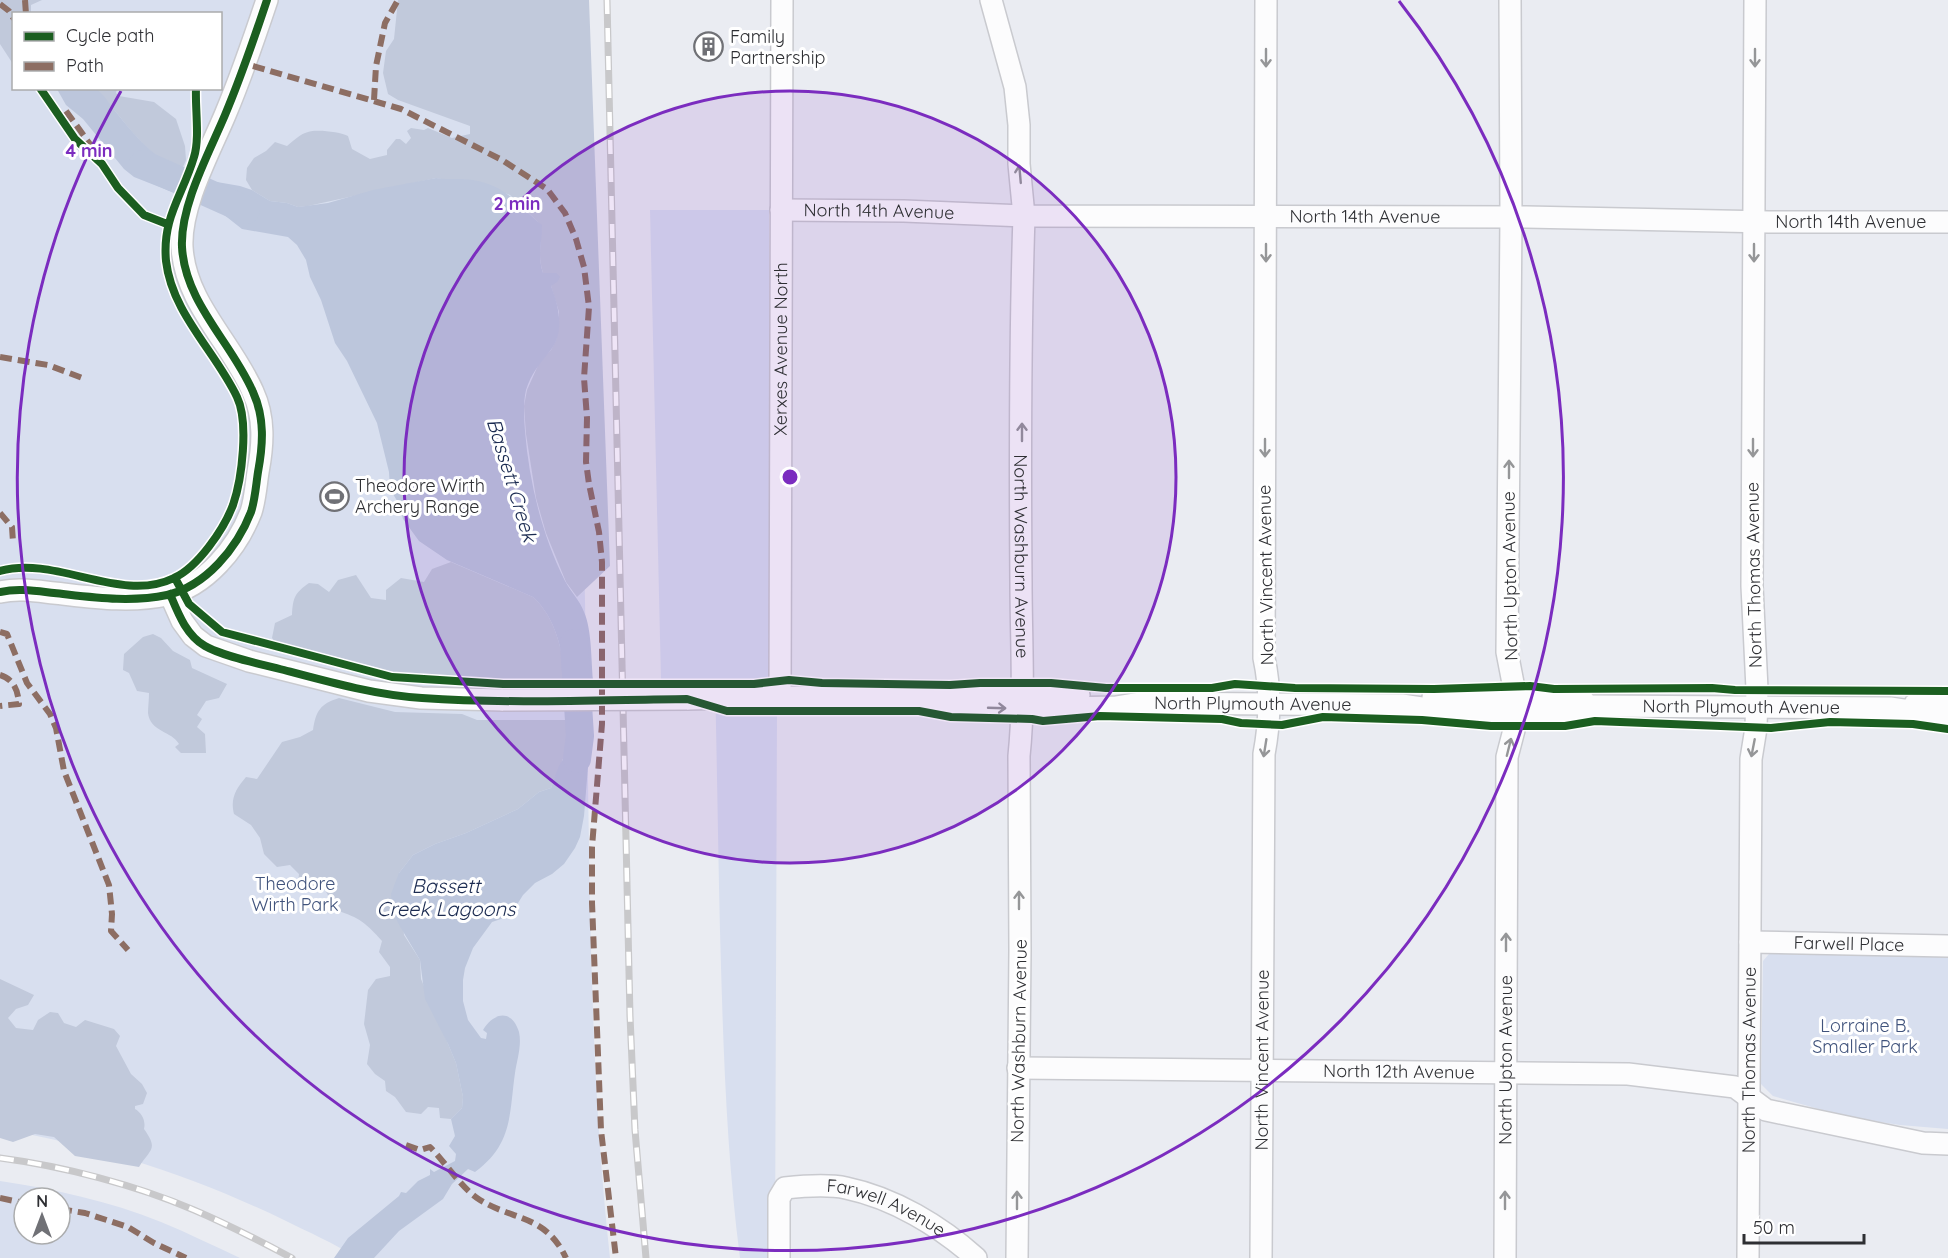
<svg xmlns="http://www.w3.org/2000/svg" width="1948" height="1258" font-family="Quicksand,sans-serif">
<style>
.green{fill:#d8dfef;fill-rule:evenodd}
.forest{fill:#c1c9db}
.water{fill:#bcc6dc}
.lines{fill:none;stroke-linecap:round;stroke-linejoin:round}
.river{stroke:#bcc6dc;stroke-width:28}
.minor-casing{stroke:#c9cacf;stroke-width:24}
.minor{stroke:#fcfcfd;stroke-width:21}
.rail-casing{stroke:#c8c8ca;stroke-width:7}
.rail{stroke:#fff;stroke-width:4.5;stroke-dasharray:14;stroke-linecap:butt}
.minor-bridge-casing{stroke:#c9cacf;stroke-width:24;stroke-linecap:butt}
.minor-bridge{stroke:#fcfcfd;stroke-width:21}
.quiet{stroke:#8d6e63;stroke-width:6;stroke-dasharray:12 6;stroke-linecap:butt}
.cycleway-casing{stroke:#fff;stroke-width:11}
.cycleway{stroke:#1b5e20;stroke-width:8}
.oneway{stroke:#959698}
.ring{fill:none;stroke:#7b2cbf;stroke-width:3}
.labels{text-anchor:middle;stroke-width:6;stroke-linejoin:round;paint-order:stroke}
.poi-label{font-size:18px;fill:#2e2f33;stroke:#fff;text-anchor:start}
.street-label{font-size:18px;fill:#2e2f33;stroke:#fff}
.park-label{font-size:18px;fill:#40537c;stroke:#fff}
.water-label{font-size:20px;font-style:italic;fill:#1b2b51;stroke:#fff}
.centre{fill:#7b2cbf;stroke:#fff;stroke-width:3}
.ring-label{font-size:18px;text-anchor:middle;font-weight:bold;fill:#7b2cbf;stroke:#fff;stroke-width:6;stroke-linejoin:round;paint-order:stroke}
</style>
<rect width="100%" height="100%" fill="#eaecf2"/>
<path class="green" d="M0 0H571C578 238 583 476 587 715 590 896 590 1078 610 1258H357C334 1243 308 1232 284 1220 193 1176 100 1146 0 1129ZM14 14H220V88H14Z
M650 210H769L770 714H777L775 1258H740C726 1149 723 1040 720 931 718 847 717 764 715 680H661Z
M1769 954 1948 956V1129L1900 1125 1847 1117 1773 1096 1761 1084 1763 961Z
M0 1181C54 1189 109 1201 161 1222 188 1233 214 1246 240 1258H0ZM24 1198H60V1234H24Z"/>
<path class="forest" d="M0 0H42L31 5V13L14 14 13 64 0 44Z
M398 0H589L610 566 577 597 566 582 546 533 536 498 526 434 524 406 527 390 540 361 551 350 556 340 559 325V312L551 286 556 273H543C537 254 542 244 541 225L510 195 471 180H447L436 178 308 206 298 207 287 203 270 201 252 190 246 180 247 168 254 158 266 151 275 142 287 146C293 141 300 134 308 132 316 129 341 132 348 136L352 149 370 159 387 155V150L396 139H400L406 144 411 138 407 131 411 128 424 130 428 128 452 138 470 134V126L398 100 388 94 383 73 386 51 394 39Z
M94 89H117L116 93 119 96 154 102 176 119 185 146 186 160 183 167C143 160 123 113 94 89Z
M451 562 533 597C556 618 562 650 566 680H503L479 682 392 677 279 647 272 638 275 623 292 615C293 597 295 593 309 583L318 584 329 592 338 580 356 575 371 598 386 600V590L401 578 424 582 432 569Z
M153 634 161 638 173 651 190 660 192 668 227 684 219 698 206 701 197 715 202 719 197 727 205 734 206 753H181L175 747 179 744C172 731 150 732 148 713 148 707 149 700 149 693L137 691 129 673 123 670 124 654 143 637Z
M339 698 395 712 462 714 477 720H570C574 742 559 766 551 788L539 792 518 809 466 833 435 844 413 855 399 873 404 935 420 960 421 979 456 1063 463 1097 462 1108 451 1119 440 1118 439 1108 428 1107 421 1114 406 1112 395 1097 386 1091 385 1081 375 1074 367 1064 370 1045 364 1024 368 990 376 979 390 976V967L379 952 382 941C366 923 360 918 336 910L324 888H309L298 883 299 874 290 865 277 867 264 854 260 838 251 825 234 814C230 798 236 789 246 777L257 779 282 742 300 737 313 730C316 711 320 704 339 698Z
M0 979 34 995 28 1005 16 1009 8 1018 16 1028 33 1030 38 1020 50 1012 58 1013 64 1023 76 1027 85 1020 114 1029 120 1036 116 1046 131 1074 142 1084 147 1093 143 1104 135 1106V1109C142 1113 146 1121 144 1129 159 1150 150 1149 139 1167L75 1156 54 1137 35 1134 13 1142 0 1138Z"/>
<path class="water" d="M57 89C65 88 87 86 94 88 103 92 110 105 116 112 133 133 155 162 183 167L172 192 134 177 124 169 83 119 66 105Z
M436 178C448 180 461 178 473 180 508 186 517 205 542 225 542 243 537 255 543 273H556L560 277 557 282 551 286C559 307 565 332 550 351 540 363 531 374 526 390 523 403 524 418 525 431 529 482 542 535 565 581 571 592 580 601 584 612 592 630 591 660 593 680H566C562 650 556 618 533 597L447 560 419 541 403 519 399 504 390 489 389 472 377 423 347 361 335 343 321 300 310 277 306 260 297 245 288 237 242 229 209 203 217 182 240 186 252 190 270 201 287 203 298 207 328 203 373 190Z
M570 720H590V742L584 816 580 837 575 848 564 864 552 874 535 883 523 895 510 916 492 922 473 948 465 968 463 980V1001L468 1020 481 1038 486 1039 487 1033 483 1030C494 1012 512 1009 519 1032 522 1045 517 1060 515 1073 509 1115 513 1144 475 1172L468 1169 452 1184 443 1199 399 1231 374 1258H334L348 1238 399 1196 401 1192 406 1193 418 1181 430 1175V1169L434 1172 455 1161 456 1154 449 1146 455 1136 451 1119 462 1108 463 1097 456 1063 448 1044 425 999 420 960 398 923 392 908 391 894 399 873 413 855 435 844 466 833 518 809 539 792 551 788 559 766 567 753V744L572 730Z"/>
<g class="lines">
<path class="river" d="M143 164 246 210
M574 643 580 736 577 759"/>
<defs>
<g id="minor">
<path id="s1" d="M991 0 1015 87 1019 125V164L1024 216C1020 338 1020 460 1021 582 1021 640 1025 698 1019 756L1020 950 1017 1258"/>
<path id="s2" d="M781 210 904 211 1024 216 1526 217 1769 222H1948"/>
<path d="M0 592C18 588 36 591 54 593 91 597 129 603 167 595 206 586 237 548 251 512 255 500 256 485 258 472 263 445 265 418 253 392 232 343 185 303 182 247 180 206 209 153 225 115 241 77 254 39 267 0"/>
<path d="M170 594 182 621 193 636 206 646 249 661 369 691 421 698 503 700"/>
<path id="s3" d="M780 697 782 0"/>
<path d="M1433 697H1530L1579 699 1584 701"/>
<path id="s4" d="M931 698 947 706 1003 709 1116 707 1140 703 1403 705C1437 711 1471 712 1505 713 1534 713 1566 717 1593 706L1890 708 1948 717"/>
<path d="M687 699 780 697 931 698C974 687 1034 692 1079 695"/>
<path d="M1915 704 1948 701"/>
<path id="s5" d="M1750 942 1948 946"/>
<path id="s6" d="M1018 1068 1628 1074 1735 1087 1766 1110 1923 1143 1948 1144"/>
<path id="s7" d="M779 1258V1198L785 1188C804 1186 827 1184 846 1188 894 1198 940 1226 976 1258"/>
<path id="s8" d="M1261 1258 1264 754C1270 722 1271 690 1264 658L1266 0"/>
<path id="s9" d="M1505 1258 1507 757 1514 730 1513 683 1507 652 1511 218 1510 0"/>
<path id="s10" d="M1748 1258 1751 759 1756 728 1757 689 1752 586 1755 0"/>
</g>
</defs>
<use href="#minor" class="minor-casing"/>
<use href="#minor" class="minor"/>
<defs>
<path id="rail" d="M607 0 630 1016 635 1130 646 1258
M0 1158C62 1166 136 1185 194 1210 227 1224 260 1241 292 1258"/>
</defs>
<use href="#rail" class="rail-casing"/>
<use href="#rail" class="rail"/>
<defs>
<path id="minor-bridge" d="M503 700 687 699"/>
</defs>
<use href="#minor-bridge" class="minor-bridge-casing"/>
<use href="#minor-bridge" class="minor-bridge"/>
<path class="quiet" d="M25 0 26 14
M0 4 9 11 14 19
M253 66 401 109 502 160 547 189 565 213 576 239 584 267 589 307 584 378 587 418 586 462 589 484 599 532 602 562V724L592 847V903L601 1130 616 1258
M374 100 376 66 385 23 398 0
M66 111 92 147
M0 357 48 365 85 379
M0 513 12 527 13 542
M0 632 7 634 27 683 50 714 56 728 64 771 109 885 112 914 111 931 128 950
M0 675C14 679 18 691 19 704L0 706
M406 1145 420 1150 430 1147C445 1162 460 1186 477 1198 511 1221 545 1213 566 1258
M0 1198 24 1203
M60 1209 85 1213 128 1227 154 1243 186 1258"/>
<defs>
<path id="cycleway" d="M40 88 75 139 102 164 118 188 144 215 167 224
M0 571C56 555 121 604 174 578 198 567 224 529 233 505 242 479 249 422 237 397 215 351 172 313 166 261 162 217 183 195 194 157 200 138 195 109 196 88
M175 578 189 604 222 632 392 677 503 684H754L789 680 822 683 950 685 980 683H1051L1106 688H1212L1235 684 1295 688 1434 689 1530 686 1554 689 1712 688 1735 690 1948 691
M0 592C18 588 36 591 54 593 91 597 129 603 167 595 206 586 237 548 251 512 255 500 256 485 258 472 263 445 265 418 253 392 232 343 185 303 182 247 180 206 209 153 225 115 241 77 254 39 267 0
M170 594C178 613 186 635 205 646 224 657 262 664 284 670 329 682 376 695 422 698 510 704 599 700 687 699L727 711H919L951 717 1032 719 1043 721 1100 716 1222 719 1241 723 1282 725 1323 717 1422 720 1491 726H1565L1595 721 1771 728 1830 722 1913 724 1948 729"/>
</defs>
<use href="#cycleway" class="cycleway-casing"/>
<use href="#cycleway" class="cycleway"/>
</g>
<defs><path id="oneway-shaft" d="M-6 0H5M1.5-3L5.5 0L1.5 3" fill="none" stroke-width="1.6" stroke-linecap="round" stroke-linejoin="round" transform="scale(1.5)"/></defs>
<g class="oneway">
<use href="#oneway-shaft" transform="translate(1266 58) rotate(90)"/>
<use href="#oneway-shaft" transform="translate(1755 58) rotate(90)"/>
<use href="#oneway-shaft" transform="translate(1020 174) rotate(-95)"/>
<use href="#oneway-shaft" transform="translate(1266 253) rotate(90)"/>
<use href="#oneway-shaft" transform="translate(1754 253) rotate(90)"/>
<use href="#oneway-shaft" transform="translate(1022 432) rotate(-90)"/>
<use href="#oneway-shaft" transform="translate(1265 448) rotate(90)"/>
<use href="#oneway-shaft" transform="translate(1753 448) rotate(90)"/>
<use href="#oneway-shaft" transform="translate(1509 469) rotate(-90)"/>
<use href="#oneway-shaft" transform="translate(997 708) rotate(2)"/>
<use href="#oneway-shaft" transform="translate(1509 747) rotate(-76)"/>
<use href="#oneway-shaft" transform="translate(1265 748) rotate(99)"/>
<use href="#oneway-shaft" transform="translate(1753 748) rotate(101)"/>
<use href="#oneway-shaft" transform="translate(1019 900) rotate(-90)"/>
<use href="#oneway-shaft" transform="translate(1506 942) rotate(-90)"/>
<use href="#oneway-shaft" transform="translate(1017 1200) rotate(-90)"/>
<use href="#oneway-shaft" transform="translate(1505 1200) rotate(-90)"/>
</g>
<circle cx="790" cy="477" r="386" fill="#7b2cbf" fill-opacity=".12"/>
<g class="ring">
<circle cx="790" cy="477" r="386"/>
<path d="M1399 1A773 773 0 1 1 121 91"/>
</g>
<defs>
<symbol id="building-ring" viewBox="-11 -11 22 22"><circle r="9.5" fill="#fff" stroke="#707176" stroke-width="1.5"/><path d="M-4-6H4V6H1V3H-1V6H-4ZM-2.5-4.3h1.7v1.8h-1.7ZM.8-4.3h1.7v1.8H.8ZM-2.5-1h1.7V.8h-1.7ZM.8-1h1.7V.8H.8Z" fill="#707176"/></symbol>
<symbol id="stadium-ring" viewBox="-11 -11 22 22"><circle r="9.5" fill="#fff" stroke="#707176" stroke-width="1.5"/><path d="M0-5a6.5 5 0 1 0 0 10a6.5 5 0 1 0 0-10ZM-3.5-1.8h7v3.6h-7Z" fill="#707176"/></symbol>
</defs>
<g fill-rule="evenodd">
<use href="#building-ring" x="692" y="30" width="33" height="33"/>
<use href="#stadium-ring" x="318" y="480" width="33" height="33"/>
</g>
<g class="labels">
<g class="poi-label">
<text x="730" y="43">Family<tspan x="730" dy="21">Partnership</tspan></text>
<text x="355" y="492">Theodore Wirth<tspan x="355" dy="21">Archery Range</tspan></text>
</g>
<g class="street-label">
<text dy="6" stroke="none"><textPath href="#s2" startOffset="98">North 14th Avenue</textPath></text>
<text dy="6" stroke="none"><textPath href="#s2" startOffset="584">North 14th Avenue</textPath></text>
<text dy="6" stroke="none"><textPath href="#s2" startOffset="1070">North 14th Avenue</textPath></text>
<text dy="6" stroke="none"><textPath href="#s3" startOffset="348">Xerxes Avenue North</textPath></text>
<text dy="6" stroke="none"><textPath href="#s1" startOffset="560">North Washburn Avenue</textPath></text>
<text transform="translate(1266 575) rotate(-91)" y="6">North Vincent Avenue</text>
<text transform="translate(1754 575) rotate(-91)" y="6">North Thomas Avenue</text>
<text transform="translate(1510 576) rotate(-91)" y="6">North Upton Avenue</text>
<text dy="6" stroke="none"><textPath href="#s4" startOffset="324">North Plymouth Avenue</textPath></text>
<text dy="6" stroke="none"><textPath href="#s4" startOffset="814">North Plymouth Avenue</textPath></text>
<text dy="6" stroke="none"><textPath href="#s5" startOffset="99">Farwell Place</textPath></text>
<text transform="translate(1019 1041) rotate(-89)" y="6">North Washburn Avenue</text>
<text dy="6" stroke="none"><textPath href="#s9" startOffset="198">North Upton Avenue</textPath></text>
<text dy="6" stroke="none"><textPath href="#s8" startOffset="198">North Vincent Avenue</textPath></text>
<text dy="6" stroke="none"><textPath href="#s10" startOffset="198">North Thomas Avenue</textPath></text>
<text dy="6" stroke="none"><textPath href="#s6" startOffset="381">North 12th Avenue</textPath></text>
<text dy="6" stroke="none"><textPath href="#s7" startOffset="177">Farwell Avenue</textPath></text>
</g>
<g class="park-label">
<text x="295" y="890">Theodore<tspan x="295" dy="21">Wirth Park</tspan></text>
<text x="1865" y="1032">Lorraine B.<tspan x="1865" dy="21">Smaller Park</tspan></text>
</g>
<g class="water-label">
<text transform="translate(512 480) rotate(73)" y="7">Bassett Creek</text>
<text x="446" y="893">Bassett<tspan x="446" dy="23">Creek Lagoons</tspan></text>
</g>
</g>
<circle cx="790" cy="477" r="9" class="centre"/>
<g class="ring-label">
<text x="89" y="157">4 min</text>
<text x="517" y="210">2 min</text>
</g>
<rect x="12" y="12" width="210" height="78" fill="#ffffff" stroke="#abacad" stroke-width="1.5"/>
<rect x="24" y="32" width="30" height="9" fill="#1b5e20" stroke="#abacad" stroke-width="1.5"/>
<text x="66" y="42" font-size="18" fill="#2e2f33">Cycle path</text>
<rect x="24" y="62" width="30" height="9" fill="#8d6e63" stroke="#abacad" stroke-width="1.5"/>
<text x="66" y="72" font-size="18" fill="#2e2f33">Path</text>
<g transform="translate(42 1216)"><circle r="28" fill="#ffffff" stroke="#abacad" stroke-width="1.5"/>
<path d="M0-4.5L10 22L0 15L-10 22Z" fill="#707176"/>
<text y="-9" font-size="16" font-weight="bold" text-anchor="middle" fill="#2e2f33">N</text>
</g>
<path d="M1744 1234v9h120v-9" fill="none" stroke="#2e2f33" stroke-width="3"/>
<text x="1753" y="1234" font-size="18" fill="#2e2f33" stroke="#ffffff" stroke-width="4.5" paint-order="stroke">50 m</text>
</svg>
